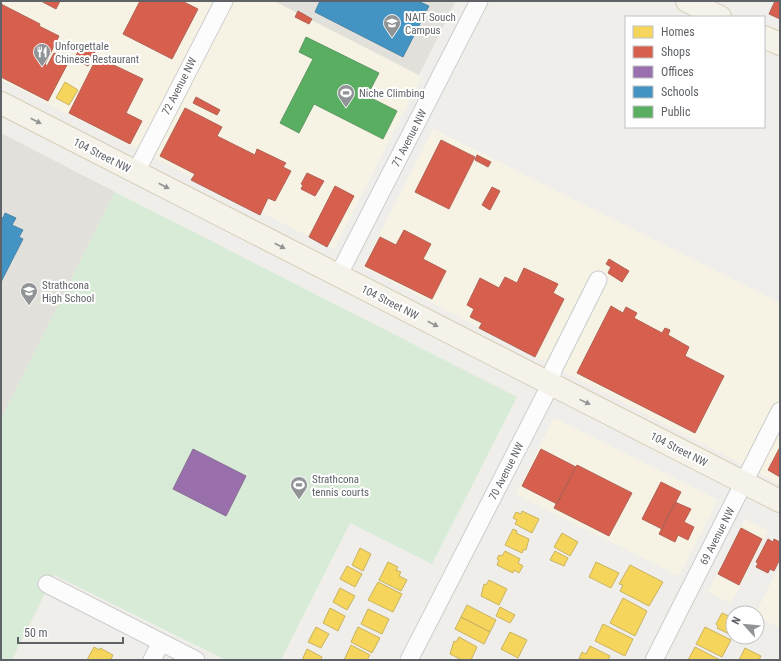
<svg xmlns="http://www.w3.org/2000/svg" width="781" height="661" font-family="'Roboto Condensed',sans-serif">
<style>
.commercial{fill:#f7f3e4}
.education{fill:#e2e0da}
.green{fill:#d8ebd6}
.homes{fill:#f6d55c;stroke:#c9b360}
.shops{fill:#d6604d;stroke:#b26155}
.offices{fill:#9970ab;stroke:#886c97}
.schools{fill:#4393c3;stroke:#4b85a8}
.public{fill:#5aae61;stroke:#5c9863}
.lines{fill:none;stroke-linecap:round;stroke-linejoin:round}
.minor-casing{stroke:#cbcccc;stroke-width:19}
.major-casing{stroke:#d7ceb8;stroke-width:24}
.minor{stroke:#fdfcfc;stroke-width:17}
.major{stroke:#f4f2e9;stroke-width:22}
.oneway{fill:#939595}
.labels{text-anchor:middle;stroke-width:4;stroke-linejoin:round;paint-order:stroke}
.poi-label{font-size:11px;fill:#5f6368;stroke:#fff;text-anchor:start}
.street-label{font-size:11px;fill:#5f6368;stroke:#fff}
</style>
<rect width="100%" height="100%" fill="#efeeea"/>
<path class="commercial" d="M1 1H276L422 76 334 249 1 80Z
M433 129 780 303V484L363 267Z
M554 418 718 500 679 576 516 494Z
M745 519 768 531 731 603 708 592Z
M780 565V628L757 616 756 613Z"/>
<path class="education" d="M274 1H456L419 75Z
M1 133 115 192 1 419Z"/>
<path class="green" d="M115 192 517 397 432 564 350 523 281 660H226L54 575 12 660H1V419Z"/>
<path class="homes" d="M65 82 78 90 69 105 56 98Z
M522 511 539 519 532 533 515 524 517 520 513 518 516 512 521 514Z
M513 529 517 531 516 533 529 539 526 550 524 549 522 553 505 545Z
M562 533 578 542 570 556 554 547Z
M360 548 371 554 363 571 352 565Z
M505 551 520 559 518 563 523 566 519 573 514 570 513 573 497 565 499 560 497 559 499 555 502 556Z
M555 551 568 558 564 566 550 560Z
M388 562 398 567 396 570 401 572 399 576 407 580 401 591 379 580Z
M596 562 619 573 611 588 589 577Z
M630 565 663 582 649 606 620 591 623 585 619 584Z
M347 566 362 574 355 587 340 579Z
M489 580 507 589 499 605 481 596 484 584 486 585Z
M378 582 402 594 393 612 368 600Z
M340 588 355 596 347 610 333 602Z
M623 598 647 611 635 636 610 623Z
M467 605 496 620 490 632 461 617Z
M500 607 515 615 510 623 496 616Z
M330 608 345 616 338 631 323 623Z
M368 609 389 619 382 634 361 624Z
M722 613 733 618V636L717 628 718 626 716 624Z
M461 617 490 632 484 644 455 629Z
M603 624 633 639 625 656 595 641Z
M316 627 329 634 321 648 308 642Z
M358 627 380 638 372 653 351 642Z
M705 627 731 640 722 657 696 644Z
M510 632 527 640 518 658 501 649Z
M459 637 477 647 471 660H462L450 654 454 641 456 642Z
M735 637H753L751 642 748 641 747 643Z
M351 645 370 655 367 660H344Z
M590 646 610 656 608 660 579 659 582 652 586 654Z
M94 647 99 650 100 648 113 655 111 659 113 660H87Z
M695 647 720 660H688Z
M745 648 761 656 759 660H739Z
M307 649 322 657 321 660H302Z"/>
<path class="shops" d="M41 1H60L56 9Z
M140 1H182L198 9 172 59 123 34Z
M775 1H780V19L769 14Z
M1 4 40 24 39 26 59 36 45 64 47 66 54 53 69 61 48 101 1 77Z
M298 11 312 19 309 24 295 17Z
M82 45 95 52 88 66 74 59Z
M97 57 143 79 126 113 142 121 130 144 69 113Z
M196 97 220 110 217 115 193 103Z
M185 108 222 127 217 136 255 155 257 149 286 163 283 167 291 171 275 201 268 198 260 215 191 180 195 174 160 156Z
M441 140 475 157 449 209 415 192Z
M477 155 491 162 488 167 475 160Z
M307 173 324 181 315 196 301 189 303 185 301 184Z
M335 186 354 196 327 247 309 237Z
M492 187 500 191 490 210 482 205Z
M404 230 431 244 423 259 446 271 432 299 365 266 380 237 396 245Z
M609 259 629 271 622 282 608 273 611 267 606 264Z
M524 268 558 284 553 293 564 299 535 357 479 328 482 323 470 317 474 309 467 305 480 278 499 288 505 277 517 283Z
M611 306 623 313 626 307 637 313 634 318 662 333 665 328 670 330 668 335 689 347 685 356 724 376 695 433 577 373Z
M780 447V477L768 470Z
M541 449 576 467 557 504 522 486Z
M577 465 632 493 609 536 554 508Z
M661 482 681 492 662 529 642 519Z
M675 502 691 509 684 522 694 527 688 540 678 535 675 542 659 534Z
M741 528 762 539 739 585 718 574Z
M768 539 773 542 774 539 780 542V559L774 571 770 569 768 573 756 567 758 563 756 562Z"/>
<path class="offices" d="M193 449 246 476 226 516 173 489Z"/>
<path class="schools" d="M320 1H418L429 6 403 57 315 12Z
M5 213 16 218 12 225 23 230 19 237 23 239 1 282V217L3 218Z"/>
<path class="public" d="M306 37 379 73 367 96 397 111 383 139 314 104 299 133 280 123 313 59 299 52Z"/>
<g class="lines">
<defs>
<path id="minor" d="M136 172 224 1
M338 276 479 1
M47 584 196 660
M152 660 161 642
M409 660 539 407 550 385 553 370 598 280
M654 660 780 411"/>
<path id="major" d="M687 1 720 17
M764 37 780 44
M1 103 780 501"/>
</defs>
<use href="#minor" class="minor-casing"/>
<use href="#major" class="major-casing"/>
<use href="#minor" class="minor"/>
<use href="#major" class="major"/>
</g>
<defs><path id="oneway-solid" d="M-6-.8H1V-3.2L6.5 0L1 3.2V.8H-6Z"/></defs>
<g class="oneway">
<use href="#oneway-solid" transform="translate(36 121) rotate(27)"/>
<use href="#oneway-solid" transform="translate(164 186) rotate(27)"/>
<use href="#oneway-solid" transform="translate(280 246) rotate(27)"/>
<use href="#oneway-solid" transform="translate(433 324) rotate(27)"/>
<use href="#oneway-solid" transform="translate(585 402) rotate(26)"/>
</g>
<defs>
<symbol id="university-pin" viewBox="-11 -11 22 30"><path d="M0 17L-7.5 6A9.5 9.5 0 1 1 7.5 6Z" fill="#919496" stroke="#fff"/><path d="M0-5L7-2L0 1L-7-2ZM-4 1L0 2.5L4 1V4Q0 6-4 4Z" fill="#fff"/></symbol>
<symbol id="restaurant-pin" viewBox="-11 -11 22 30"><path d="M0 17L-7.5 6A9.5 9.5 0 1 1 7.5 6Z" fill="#919496" stroke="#fff"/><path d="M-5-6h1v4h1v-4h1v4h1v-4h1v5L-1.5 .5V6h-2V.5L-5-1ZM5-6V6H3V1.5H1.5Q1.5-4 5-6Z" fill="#fff"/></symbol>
<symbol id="stadium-pin" viewBox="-11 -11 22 30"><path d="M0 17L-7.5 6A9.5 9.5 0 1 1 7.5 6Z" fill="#919496" stroke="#fff"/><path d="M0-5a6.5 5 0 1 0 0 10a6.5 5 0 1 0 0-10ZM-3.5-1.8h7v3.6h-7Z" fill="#fff"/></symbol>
<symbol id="school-pin" viewBox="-11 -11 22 30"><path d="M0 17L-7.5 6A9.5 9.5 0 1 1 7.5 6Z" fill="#919496" stroke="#fff"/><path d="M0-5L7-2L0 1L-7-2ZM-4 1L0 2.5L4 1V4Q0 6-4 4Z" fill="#fff"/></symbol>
</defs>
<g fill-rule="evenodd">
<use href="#university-pin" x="382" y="13" width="20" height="27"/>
<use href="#restaurant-pin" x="32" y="42" width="20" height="27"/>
<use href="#stadium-pin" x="336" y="83" width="20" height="27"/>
<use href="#school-pin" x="19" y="281" width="20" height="27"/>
<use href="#stadium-pin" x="289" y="475" width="20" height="27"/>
</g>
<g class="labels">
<g class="poi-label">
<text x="405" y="21">NAIT Souch<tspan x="405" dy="13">Campus</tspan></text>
<text x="55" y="50">Unforgettale<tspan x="55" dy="13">Chinese Restaurant</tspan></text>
<text x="359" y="97">Niche Climbing</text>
<text x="42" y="289">Strathcona<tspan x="42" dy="13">High School</tspan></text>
<text x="312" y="483">Strathcona<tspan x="312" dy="13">tennis courts</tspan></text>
</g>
<g class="street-label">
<text transform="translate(179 86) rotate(-63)" y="4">72 Avenue NW</text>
<text transform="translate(409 138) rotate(-63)" y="4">71 Avenue NW</text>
<text transform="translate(102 155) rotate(27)" y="4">104 Street NW</text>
<text transform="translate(390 302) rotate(27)" y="4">104 Street NW</text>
<text transform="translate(679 449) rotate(27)" y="4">104 Street NW</text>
<text transform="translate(506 471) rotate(-63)" y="4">70 Avenue NW</text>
<text transform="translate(717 536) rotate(-63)" y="4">69 Avenue NW</text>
</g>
</g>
<rect width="781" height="661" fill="none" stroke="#5f6368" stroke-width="4"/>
<rect x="625" y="16" width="140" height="112" fill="#ffffff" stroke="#bfc1c3"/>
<rect x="633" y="26" width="20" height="12" fill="#f6d55c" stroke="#bfc1c3"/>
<text x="661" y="36" font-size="12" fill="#5f6368">Homes</text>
<rect x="633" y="46" width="20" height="12" fill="#d6604d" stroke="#bfc1c3"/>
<text x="661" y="56" font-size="12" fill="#5f6368">Shops</text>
<rect x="633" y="66" width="20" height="12" fill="#9970ab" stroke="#bfc1c3"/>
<text x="661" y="76" font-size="12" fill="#5f6368">Offices</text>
<rect x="633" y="86" width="20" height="12" fill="#4393c3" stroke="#bfc1c3"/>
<text x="661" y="96" font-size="12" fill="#5f6368">Schools</text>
<rect x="633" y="106" width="20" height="12" fill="#5aae61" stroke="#bfc1c3"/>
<text x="661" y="116" font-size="12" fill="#5f6368">Public</text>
<g transform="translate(745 625) rotate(297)"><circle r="19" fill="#ffffff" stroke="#bfc1c3"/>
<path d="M0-3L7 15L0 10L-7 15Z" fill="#919496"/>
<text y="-6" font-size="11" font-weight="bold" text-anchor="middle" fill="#5f6368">N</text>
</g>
<path d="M18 637v6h105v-6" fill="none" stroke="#5f6368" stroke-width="2"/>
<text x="24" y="637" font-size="12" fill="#5f6368" stroke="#ffffff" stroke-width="3" paint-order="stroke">50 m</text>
</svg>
